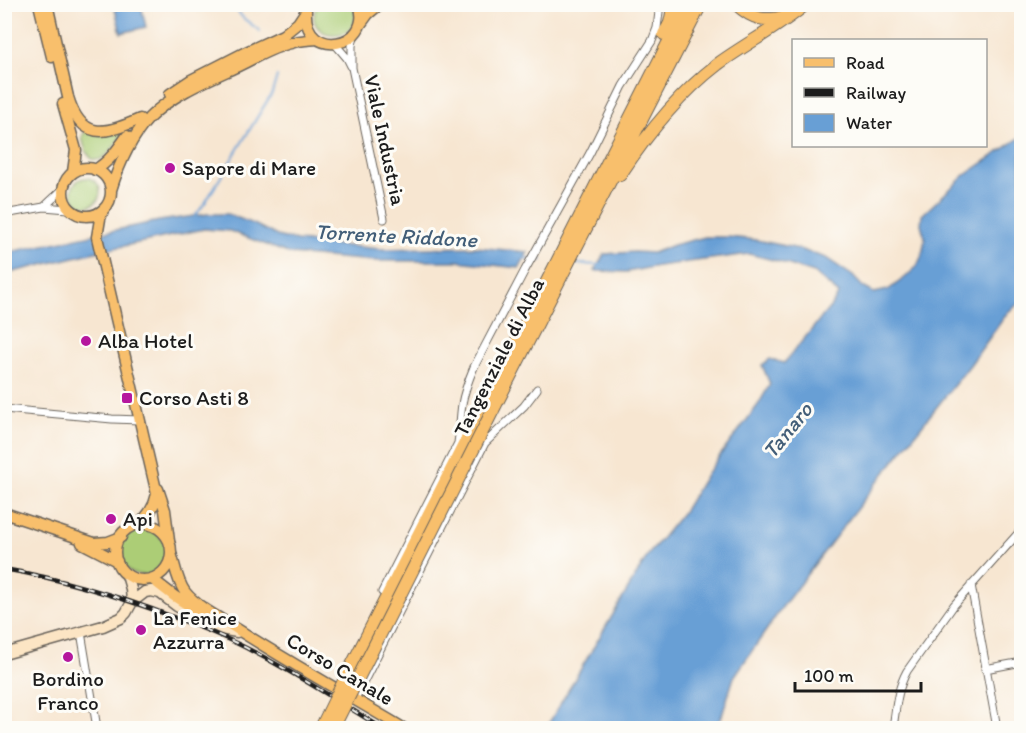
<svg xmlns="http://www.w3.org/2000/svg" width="1026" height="733" font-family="Itim,sans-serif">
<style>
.green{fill:#accd76;stroke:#647449;stroke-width:1.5}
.water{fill:#689fd5;stroke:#425e78;stroke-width:1.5}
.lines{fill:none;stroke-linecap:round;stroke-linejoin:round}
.stream{stroke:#689fd5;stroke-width:2}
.street-casing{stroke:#69635b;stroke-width:9}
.secondary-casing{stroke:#69635b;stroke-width:13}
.primary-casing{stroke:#69635b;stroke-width:13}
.highway-casing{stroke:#69635b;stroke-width:14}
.street{stroke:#fff;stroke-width:7}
.secondary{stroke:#fce5c4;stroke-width:10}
.primary{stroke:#f8bf6c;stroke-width:10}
.highway{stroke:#f8bf6c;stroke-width:12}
.rail-casing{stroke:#1c1c1c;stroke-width:4.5}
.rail{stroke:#fdfcf7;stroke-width:2;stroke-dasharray:7;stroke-linecap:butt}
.highway-bridge-casing{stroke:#69635b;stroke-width:14;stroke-linecap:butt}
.highway-bridge{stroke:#f8bf6c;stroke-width:12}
.poi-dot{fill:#b5179e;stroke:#fdfcf7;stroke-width:2}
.labels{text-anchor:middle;stroke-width:6;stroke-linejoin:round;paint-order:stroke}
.street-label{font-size:21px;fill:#1c1c1c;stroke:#fdfcf7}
.poi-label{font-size:21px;fill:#1c1c1c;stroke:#fdfcf7;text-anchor:start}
.water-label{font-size:22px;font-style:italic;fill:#425e78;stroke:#fdfcf7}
</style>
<rect width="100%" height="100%" fill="#fdfcf7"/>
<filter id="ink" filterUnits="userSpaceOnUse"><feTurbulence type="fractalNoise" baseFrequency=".0167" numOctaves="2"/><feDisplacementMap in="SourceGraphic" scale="12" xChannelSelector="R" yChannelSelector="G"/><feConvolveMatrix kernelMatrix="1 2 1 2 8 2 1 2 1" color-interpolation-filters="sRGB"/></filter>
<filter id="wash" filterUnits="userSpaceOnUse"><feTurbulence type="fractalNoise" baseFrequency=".008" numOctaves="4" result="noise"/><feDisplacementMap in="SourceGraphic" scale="24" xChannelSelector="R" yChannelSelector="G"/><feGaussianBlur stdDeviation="1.35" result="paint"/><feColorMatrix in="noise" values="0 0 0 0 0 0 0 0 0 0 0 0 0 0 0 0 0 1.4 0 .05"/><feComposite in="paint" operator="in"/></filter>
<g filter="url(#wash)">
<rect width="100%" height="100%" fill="#f7e6d1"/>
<path class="green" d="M353 4C370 45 299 44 317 5Z
M125 129C113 151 91 182 82 137L86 130Z
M72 192a14 14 0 1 1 28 0a14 14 0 1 1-28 0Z
M120 552a23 23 0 1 1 46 0a23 23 0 1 1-46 0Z"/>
<path class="water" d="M114 5H141L146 27 121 33Z
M1021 137V302L1008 312 970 365 875 485 783 606 734 677 718 728H546L648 555 683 512 707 473 758 405 770 384 762 365 770 359 784 363 831 306 839 294 814 273 777 261 749 254 658 266 627 272 595 271 604 254 634 252 653 253 673 245 705 237H728L757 240 799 249 826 258 853 276 863 287 874 293 888 290 907 276 917 266 922 255 925 239 921 224 922 215 965 175Z
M208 214H228L256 225 277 236 297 241 381 249 476 247 528 252 519 268 457 261H374L290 254 230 231 204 229 91 253 5 274V253L159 221Z"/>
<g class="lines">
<path class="stream" d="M232 4 243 18 260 31
M195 216 205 203 272 93 277 76
M523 258 542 260
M577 264 601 265"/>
</g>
</g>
<g filter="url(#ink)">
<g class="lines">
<defs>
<path id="street" d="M354 35 352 46V68L384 219
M335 44 347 58 351 66
M44 207 62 190
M4 214 44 207 68 209
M4 409 112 419 140 420
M971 585 997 728
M382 592 458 443C460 430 460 418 462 404 464 392 469 379 474 367L525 270 590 153 623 86 652 41 657 28 659 12V4
M81 632 97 728
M985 669 1022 662
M355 699 485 443 524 406 537 389
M893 728C896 708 897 689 907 671L954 605 1022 529"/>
<path id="secondary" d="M127 575 131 589 132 602
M4 654 103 626 121 618 126 613 132 602 145 592 151 591 160 593 177 606 201 621 215 628 237 632"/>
<path id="primary" d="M39 4 52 57
M47 4 68 97C81 141 105 135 140 119
M306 11C303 61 375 48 359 4
M360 25 368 14 380 4
M170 94 191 80 244 53 283 35 298 23 306 11
M63 104 76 150 73 172
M63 192a24 24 0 1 1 48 0a24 24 0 1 1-48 0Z
M95 170C109 162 118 149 127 136
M111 190C119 164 130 139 149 118 172 94 210 79 240 65 257 57 273 47 291 43 300 40 309 40 318 39
M103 210 100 219 97 237 157 494C154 508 148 515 139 525
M158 489 165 510 169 541
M4 513 94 543 108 542 121 537
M115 552a28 28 0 1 1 56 0a28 28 0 1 1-56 0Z
M82 543 117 561
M171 553C175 566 177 581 185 592 198 608 220 618 237 629 292 664 348 695 403 728
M152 579 174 596 199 612"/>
<path id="highway" d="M736 4C753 20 765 22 787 16
M664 34 670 23 674 4
M620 175C647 134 679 94 718 64 747 43 779 27 806 4
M493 410 587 226 701 4
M345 679 688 4"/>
</defs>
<use href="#street" class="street-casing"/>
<use href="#secondary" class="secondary-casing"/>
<use href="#primary" class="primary-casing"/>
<use href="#highway" class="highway-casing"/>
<use href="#street" class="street"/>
<use href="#secondary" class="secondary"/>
<use href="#primary" class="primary"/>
<use href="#highway" class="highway"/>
<defs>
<path id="rail" d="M4 569C63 579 121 597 176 618 202 628 228 638 252 651 297 674 339 702 382 728"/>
</defs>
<use href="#rail" class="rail-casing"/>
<use href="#rail" class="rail"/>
<defs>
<path id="highway-bridge" d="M321 728 345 679
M333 728 493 410"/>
</defs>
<use href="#highway-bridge" class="highway-bridge-casing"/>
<use href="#highway-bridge" class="highway-bridge"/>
</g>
</g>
<g class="poi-dot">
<circle cx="170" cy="168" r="6"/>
<circle cx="86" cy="341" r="6"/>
<rect x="121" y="392" width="12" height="12" rx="3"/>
<circle cx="111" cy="519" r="6"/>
<circle cx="141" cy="630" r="6"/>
<circle cx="68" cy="657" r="6"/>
</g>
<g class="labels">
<g class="street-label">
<text transform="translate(385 140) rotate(78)" y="7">Viale Industria</text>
<text transform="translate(499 357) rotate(-63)" y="7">Tangenziale di Alba</text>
<text transform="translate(340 669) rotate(31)" y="7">Corso Canale</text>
</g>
<g class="poi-label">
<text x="182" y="175">Sapore di Mare</text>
<text x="98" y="348">Alba Hotel</text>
<text x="139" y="405">Corso Asti 8</text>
<text x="123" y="526">Api</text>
<text x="153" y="625">La Fenice<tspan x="153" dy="24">Azzurra</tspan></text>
<text x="68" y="686" text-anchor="middle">Bordino<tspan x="68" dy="24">Franco</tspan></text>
</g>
<g class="water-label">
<text transform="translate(396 235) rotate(3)" y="8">Torrente Riddone</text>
<text transform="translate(787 430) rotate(-51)" y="8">Tanaro</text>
</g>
</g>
<rect width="1026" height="733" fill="none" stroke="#fdfcf7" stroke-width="24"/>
<rect x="792" y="39" width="195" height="108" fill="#fdfcf7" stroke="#a3a29f" stroke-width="1.5"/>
<rect x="804" y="58" width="30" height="9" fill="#f8bf6c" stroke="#a3a29f" stroke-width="1.5"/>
<text x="846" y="69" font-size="18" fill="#1c1c1c">Road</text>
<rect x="804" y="88" width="30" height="9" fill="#1c1c1c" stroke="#a3a29f" stroke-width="1.5"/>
<text x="846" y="99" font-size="18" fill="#1c1c1c">Railway</text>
<rect x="804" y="114" width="30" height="18" fill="#689fd5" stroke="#a3a29f" stroke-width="1.5"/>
<text x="846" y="129" font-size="18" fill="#1c1c1c">Water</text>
<path d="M795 682v9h126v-9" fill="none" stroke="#1c1c1c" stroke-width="3"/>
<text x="804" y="682" font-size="18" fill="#1c1c1c" stroke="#fdfcf7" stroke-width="4.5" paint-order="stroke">100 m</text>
</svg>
